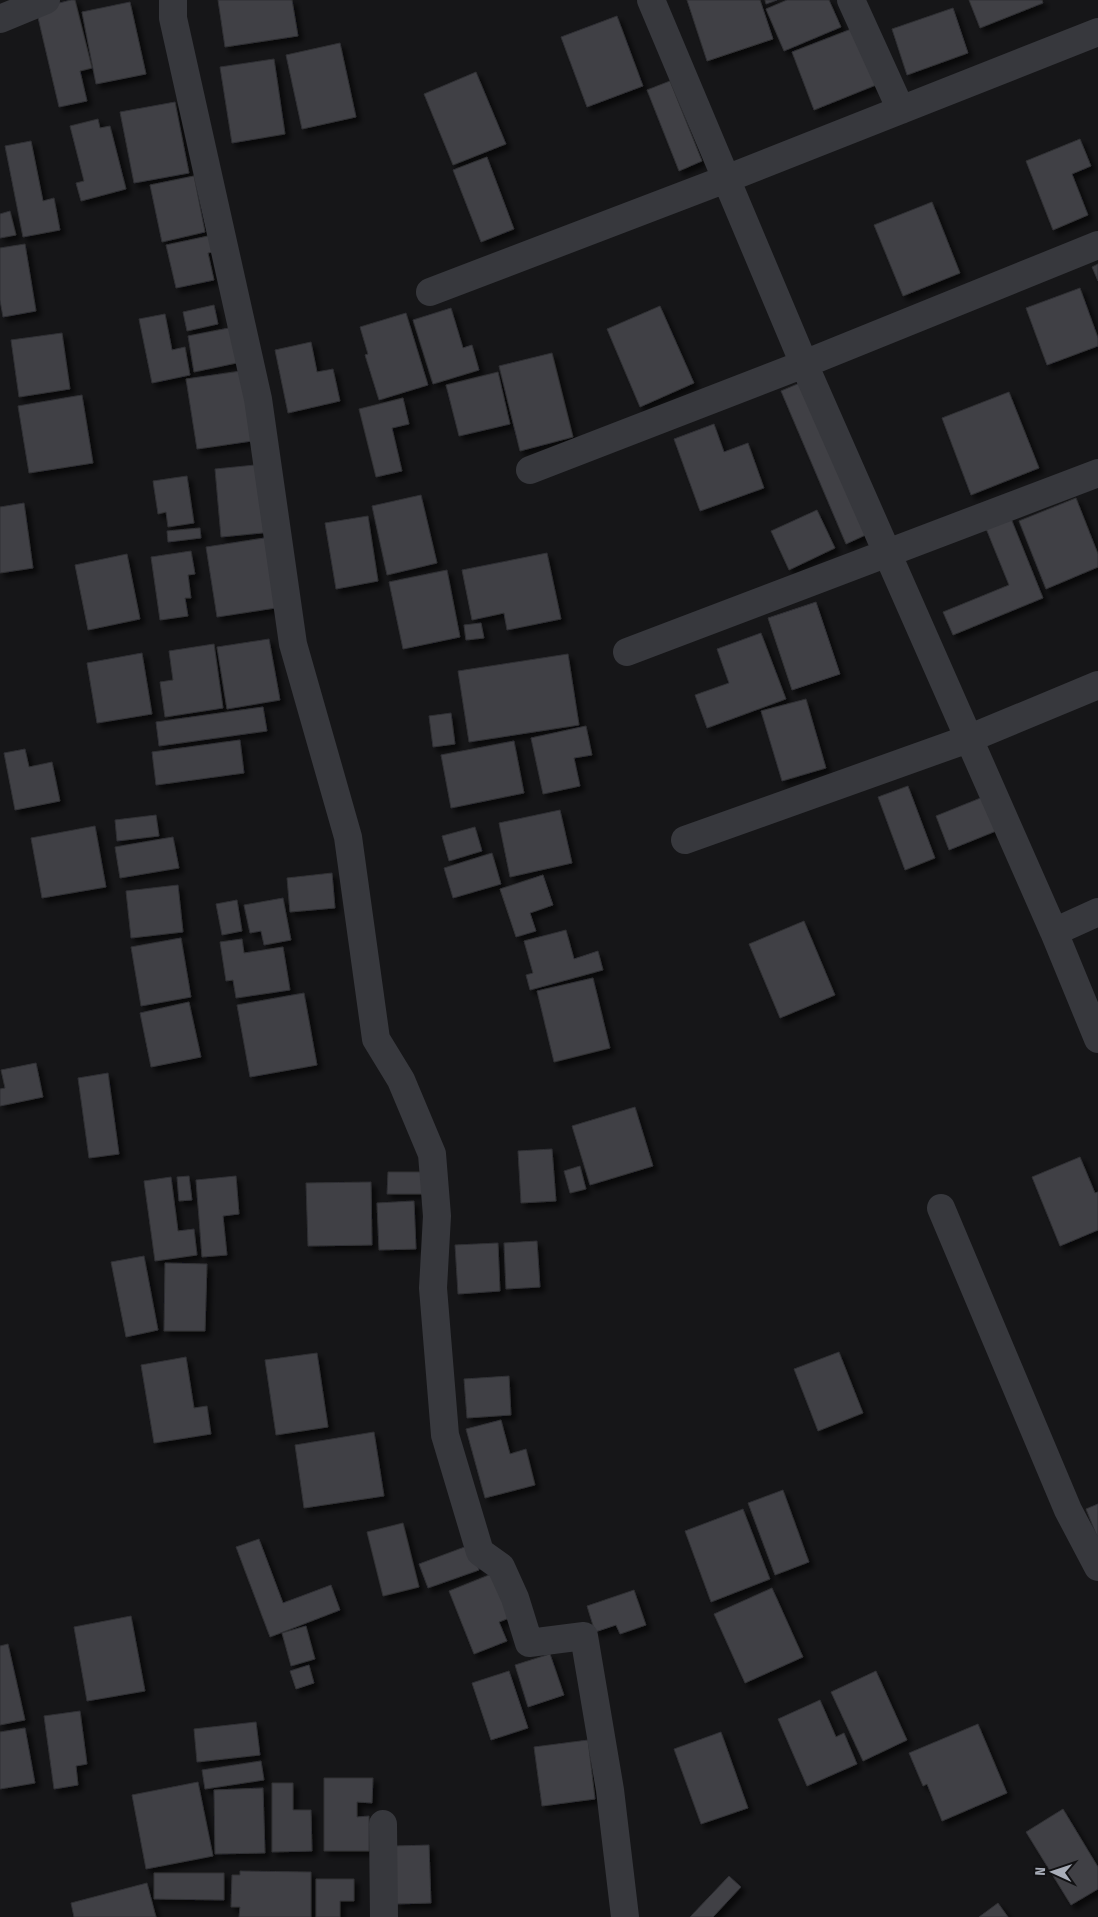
<svg xmlns="http://www.w3.org/2000/svg" width="1098" height="1917" font-family="'Fira Sans Condensed',sans-serif">
<style>
.building{fill:#404145;stroke:#303034;filter:url(#shadow)}
.lines{fill:none;stroke-linecap:round;stroke-linejoin:round}
.minor{stroke:#37383d;stroke-width:28}
</style>
<defs>
<filter id="shadow"><feDropShadow dx="4.5" dy="4.5" stdDeviation="2.5" flood-color="#0009"/></filter>
</defs>
<rect width="100%" height="100%" fill="#161618"/>
<path class="building" d="M71 0H75L92 68 80 71 87 101 59 107 36 9Z
M218 0H292L298 36 225 47Z
M687 0H760L773 39 707 61Z
M765 0H777L766 4Z
M787 0H829L841 27 784 51 766 9Z
M969 0H1042L1043 3 980 28Z
M130 2 146 74 96 84 82 12Z
M953 8 968 53 907 75 892 29Z
M617 16 643 86 587 107 561 37Z
M854 28 876 85 814 110 792 52Z
M340 43 356 117 302 129 286 55Z
M274 59 285 134 232 143 220 67Z
M476 72 506 144 453 165 424 94Z
M670 81 702 161 679 171 647 90Z
M175 102 189 173 134 183 120 112Z
M98 119 100 128 110 126 126 189 81 201 76 183 84 181 70 126Z
M1080 139 1091 166 1072 174 1088 215 1053 230 1026 161Z
M31 141 43 201 54 198 60 230 23 237 5 146Z
M487 157 514 229 481 242 453 170Z
M194 176 205 232 162 242 150 185Z
M932 202 960 273 903 296 874 225Z
M10 211 16 235 0 238V214Z
M213 235 217 251 208 253 214 280 176 288 166 245Z
M25 244 36 311 3 317 0 300V248Z
M1098 264V281L1092 267Z
M1080 288 1098 338V346L1047 365 1026 308Z
M214 305 218 324 187 331 183 312Z
M660 306 694 383 640 407 607 329Z
M451 308 463 348 472 345 479 370 433 384 413 320Z
M406 313 428 385 379 400 365 355 368 354 360 327Z
M165 314 172 350 185 347 190 375 152 383 139 319Z
M239 326 246 361 194 372 188 336Z
M62 333 70 389 19 397 11 340Z
M311 342 317 372 333 369 340 401 288 413 275 350Z
M552 353 573 437 520 451 499 366Z
M248 370 259 440 197 449 186 379Z
M498 372 510 424 459 436 446 385Z
M807 380 872 532 846 544 781 391Z
M1009 392 1039 468 971 495 942 418Z
M82 395 93 463 29 473 18 406Z
M403 398 409 424 392 428 402 471 376 477 359 409Z
M714 424 724 452 748 443 764 488 700 511 674 439Z
M255 465 272 532 221 537 215 469Z
M187 476 194 523 168 527 166 512 158 514 153 481Z
M421 495 437 563 387 575 372 506Z
M1076 498 1098 554V567L1046 589 1019 521Z
M24 503 33 568 0 573V507Z
M817 510 835 548 789 570 771 531Z
M368 516 378 581 336 589 325 523Z
M1010 516 1043 598 953 635 943 612 1009 585 985 526Z
M200 528 201 538 168 542 167 531Z
M271 537 282 607 217 617 206 547Z
M191 551 195 574 188 575 191 598H185L188 616 160 620 151 557Z
M547 553 561 619 507 630 504 613 472 620 462 570Z
M127 554 140 619 88 630 75 565Z
M447 570 460 637 403 649 389 582Z
M816 602 840 674 792 690 768 618Z
M481 623 484 638 466 640 464 625Z
M761 633 786 699 707 728 695 695 729 683 717 649Z
M269 639 280 700 227 709 217 647Z
M214 644 223 708 165 717 160 682 173 680 169 651Z
M142 653 152 714 97 723 87 663Z
M568 654 579 725 469 742 458 671Z
M806 699 826 768 782 781 761 711Z
M263 707 267 731 159 746 156 722Z
M451 713 455 744 433 747 429 716Z
M586 726 592 755 574 758 580 786 543 794 531 738Z
M240 740 244 773 156 785 152 752Z
M514 741 524 793 451 808 441 755Z
M25 749 29 767 52 762 60 801 15 810 4 753Z
M908 786 935 858 905 870 878 797Z
M983 797 996 831 949 850 936 816Z
M560 810 572 863 510 877 499 823Z
M156 815 159 836 117 841 115 820Z
M95 826 106 887 42 898 31 838Z
M475 827 482 851 449 861 442 836Z
M173 837 179 868 120 878 115 847Z
M492 853 501 884 453 898 444 868Z
M332 873 335 908 290 912 287 878Z
M543 875 553 905 530 913 536 931 516 937 500 889Z
M178 885 183 932 131 938 126 891Z
M283 898 291 940 264 945 261 931 250 933 244 905Z
M237 900 242 931 222 935 216 904Z
M804 921 835 995 780 1018 749 944Z
M566 930 574 959 598 951 603 970 530 990 526 975 533 973 524 941Z
M181 938 191 997 141 1006 131 947Z
M242 939 244 953 283 947 290 990 236 998 233 980 226 981 220 942Z
M593 978 610 1048 554 1062 537 991Z
M304 993 317 1065 250 1077 237 1005Z
M189 1002 201 1057 151 1067 140 1013Z
M36 1063 43 1097 0 1106V1089L5 1088 1 1070Z
M108 1073 119 1154 89 1158 78 1078Z
M635 1107 653 1166 590 1185 572 1126Z
M552 1149 556 1201 521 1203 518 1151Z
M1080 1157 1095 1193 1098 1192V1230L1060 1246 1032 1177Z
M580 1166 586 1189 570 1193 564 1171Z
M388 1172H424L425 1194H387Z
M189 1176 192 1200 179 1201 177 1177Z
M236 1176 239 1214 223 1216 227 1255 202 1257 196 1180Z
M171 1177 178 1231 194 1229 197 1255 155 1261 144 1181Z
M371 1182 372 1245 308 1246 306 1183Z
M414 1201 416 1249 379 1250 377 1203Z
M537 1241 540 1287 506 1289 504 1243Z
M498 1243 500 1291 458 1294 455 1245Z
M144 1256 158 1330 126 1337 111 1262Z
M165 1263 207 1264 205 1331H164Z
M839 1352 863 1413 818 1431 794 1369Z
M317 1353 328 1427 276 1435 265 1360Z
M186 1357 194 1408 207 1406 211 1434 154 1443 141 1365Z
M509 1376 511 1415 467 1418 464 1379Z
M501 1420 510 1454 526 1449 535 1485 485 1498 466 1429Z
M374 1432 384 1496 304 1508 295 1445Z
M783 1490 809 1562 775 1575 748 1503Z
M1098 1504V1539L1086 1509Z
M743 1509 770 1579 711 1602 685 1531Z
M403 1523 419 1587 383 1596 367 1532Z
M259 1539 283 1603 331 1585 340 1610 270 1637 236 1547Z
M470 1545 479 1570 428 1588 419 1564Z
M499 1571 517 1615 499 1622 507 1641 474 1654 449 1591Z
M772 1588 803 1657 745 1683 714 1614Z
M634 1590 646 1625 620 1634 616 1625 595 1632 587 1606Z
M131 1616 145 1691 87 1701 74 1627Z
M306 1626 315 1659 291 1666 282 1633Z
M8 1644 25 1720 0 1725V1646Z
M550 1654 564 1695 528 1707 515 1665Z
M309 1665 314 1683 296 1689 290 1671Z
M509 1671 528 1728 491 1740 472 1683Z
M876 1671 907 1740 863 1761 831 1692Z
M820 1700 836 1737 844 1733 857 1764 807 1786 778 1719Z
M80 1711 87 1764 76 1766 78 1785 54 1789 44 1716Z
M256 1722 260 1755 197 1762 194 1729Z
M978 1724 1007 1793 942 1821 927 1784 923 1786 909 1753Z
M25 1728 35 1783 0 1789V1732Z
M721 1732 748 1808 701 1824 674 1749Z
M588 1740 595 1799 542 1806 534 1747Z
M261 1761 264 1780 205 1789 202 1770Z
M324 1778H373L372 1803 357 1802V1817L369 1816V1851H324Z
M198 1782 213 1856 146 1869 132 1795Z
M272 1783H293V1810H311L312 1851 272 1852Z
M263 1788 265 1853 215 1854 214 1790Z
M1063 1809 1098 1867V1889L1071 1905 1026 1832Z
M429 1845 431 1903 396 1904 394 1846Z
M240 1871 311 1872V1917H239L240 1907H231L232 1875H240Z
M154 1873H224V1900L154 1899Z
M729 1876 741 1887 713 1917H690Z
M316 1879H354V1901H340V1917H316Z
M147 1883 156 1917H74L71 1903Z
M998 1903 1008 1917H979Z"/>
<g class="lines">
<path class="minor" d="M173 0V18L258 399 293 644 348 837 376 1039 401 1080 432 1154 437 1216 433 1288 445 1435 480 1552 501 1567 515 1598 529 1643 584 1636 610 1790 625 1917
M651 0 804 364 1054 932 1098 1039
M851 0 901 110
M0 19 46 0
M430 292 726 179 1098 32
M530 470 804 364 1098 245
M627 652 1098 473
M685 840 968 739 1098 685
M1054 932 1098 912
M941 1208 1068 1510 1098 1567
M383 1824 384 1917"/>
</g>
<g transform="translate(1053 1872) rotate(273)" stroke="#111113" stroke-width="4" paint-order="stroke">
<path d="M0-4L9 19L0 12L-9 19Z" fill="#a8adb8"/>
<text y="-8" font-size="14" font-weight="bold" text-anchor="middle" fill="#a8adb8">N</text>
</g>
</svg>
